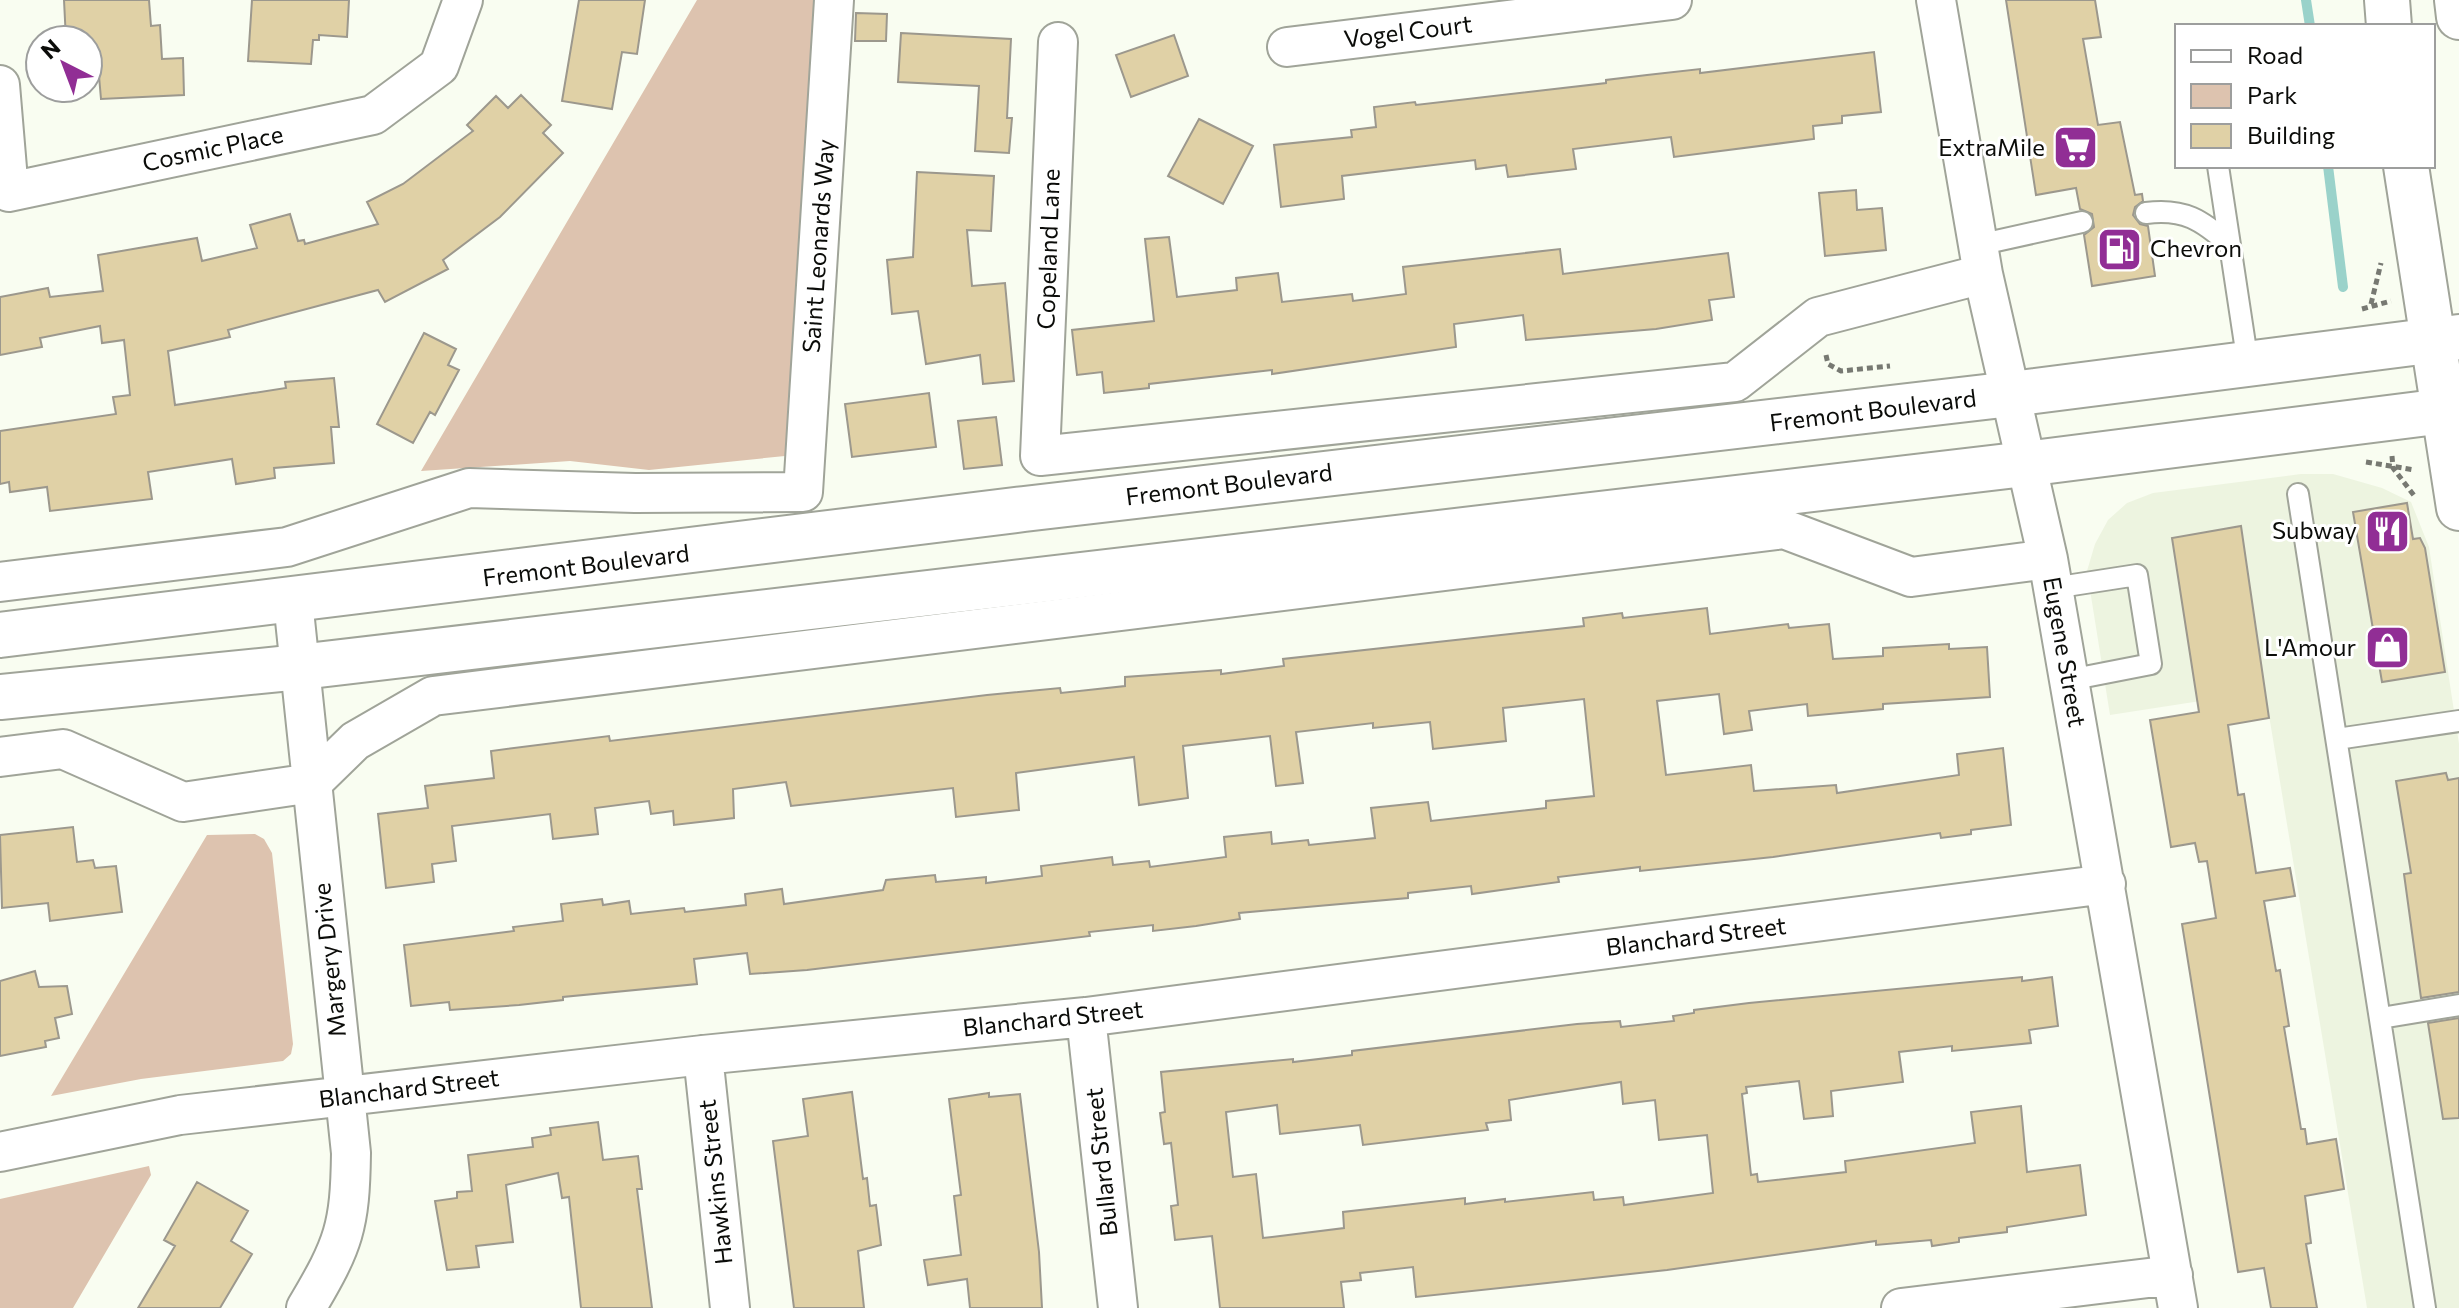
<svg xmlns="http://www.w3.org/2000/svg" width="2459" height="1308" font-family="Commissioner,sans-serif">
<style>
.built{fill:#edf4e0}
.green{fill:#ddc3af}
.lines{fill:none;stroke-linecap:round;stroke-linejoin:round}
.stream{stroke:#9ad2ca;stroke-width:10}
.building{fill:#e0d1a6;stroke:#9c988d;stroke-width:2;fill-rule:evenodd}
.lane-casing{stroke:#a0a499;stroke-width:24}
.street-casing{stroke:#a0a499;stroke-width:42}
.secondary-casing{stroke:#a0a499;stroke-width:48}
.primary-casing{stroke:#a0a499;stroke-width:48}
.path{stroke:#777972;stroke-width:5;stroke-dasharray:6 4;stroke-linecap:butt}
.lane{stroke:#fff;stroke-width:20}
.street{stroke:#fff;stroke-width:38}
.secondary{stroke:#fff;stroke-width:44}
.primary{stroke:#fff;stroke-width:44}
.labels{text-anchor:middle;stroke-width:6;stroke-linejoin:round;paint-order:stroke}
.street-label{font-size:24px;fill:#0b0c09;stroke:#fff}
.poi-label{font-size:24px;fill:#0b0c09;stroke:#fff;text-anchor:end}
</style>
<rect width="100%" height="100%" fill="#f9fdf1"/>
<path class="built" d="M2301 474H2333L2382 488 2411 502 2429 547 2459 744V1308H2367L2265 691 2110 715 2087 571 2095 544 2108 520 2127 503 2153 493Z"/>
<path class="green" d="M697 0H814L785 456 649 470 570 461 421 471Z
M255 834 264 839 272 853 293 1044 291 1054 283 1061 141 1079 51 1096 207 835Z
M149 1166 151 1175 73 1308H0V1199Z"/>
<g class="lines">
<path class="stream" d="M2306 0 2310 26
M2328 166 2343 287"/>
</g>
<path class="building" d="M64 0H149L151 26 160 25 162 59 183 58 184 95 101 99 99 76H95V69L88 70V40H66Z
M252 0H349L347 37 319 35V40H313L311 64 248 61Z
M579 0H645L637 54 622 52 612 109 562 101Z
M2006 0H2095L2101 37 2083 39 2098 125 2120 122 2135 195 2142 194 2143 201 2135 207 2133 215 2140 224 2148 226 2155 276 2092 286 2084 235 2094 227 2092 214 2080 209 2076 188 2036 195Z
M856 13 887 14 886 41H855Z
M901 33 1011 39 1007 118H1012L1009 153 975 151 979 86 898 82Z
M1174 35 1188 76 1131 97 1116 55Z
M1874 52 1881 112 1842 116V123L1813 126 1814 139 1674 157 1671 137 1573 149 1576 169 1508 177 1506 165 1476 169 1475 160 1342 176 1344 199 1281 207 1274 145 1352 137 1351 130 1376 127 1374 107 1415 102 1416 105 1606 83V80L1647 75 1700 69V73Z
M521 95 551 125 543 133 563 153 500 217 443 260 448 269 385 302 378 290 228 330 230 337 168 351 175 405 286 388 285 382 334 378 339 427H331L334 463 274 468 275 478 236 484 232 459 148 472 152 499 50 511 47 487 10 492 9 482 0 484V431L116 414 113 397 130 395 124 340 102 343 100 326 40 338 42 347 0 355V297L48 288 50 297 103 291 98 255 197 238 202 261 257 248 250 225 290 214 298 241 304 240 305 244 378 224 367 202 403 184 473 131 467 125 496 96 508 108Z
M1199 119 1253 146 1223 204 1168 176Z
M917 172 994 176 991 231 967 230 972 286 1005 283 1014 381 983 384 980 355 926 364 918 311 892 314 887 260 913 257Z
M1856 190 1857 210 1882 208 1886 250 1825 256 1819 193Z
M1169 237 1177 297 1237 290 1236 278 1278 273 1282 302 1352 294 1353 301 1406 294 1403 267 1560 249 1563 274 1728 253 1734 297 1709 300 1712 320 1656 329 1526 340 1523 315 1454 324 1456 347 1272 374V370L1149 384V388L1104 393 1102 372 1077 375 1072 330 1154 321 1145 239Z
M424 333 456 349 448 365 459 370 435 415 430 412 413 443 377 424Z
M929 393 936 447 852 457 845 404Z
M996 417 1002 465 964 469 958 421Z
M2407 503 2413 539 2420 538 2425 548 2445 672 2382 682 2353 512Z
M2241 526 2269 718 2228 725 2238 795 2244 794 2256 873 2290 868 2295 896 2264 901 2276 971 2280 970 2289 1026 2284 1027 2301 1129H2305L2307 1144 2336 1139 2344 1189 2305 1196 2311 1243 2306 1244 2317 1308H2271L2264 1268 2238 1272 2182 924 2216 918 2207 861 2199 862 2195 843 2171 847 2150 720 2199 712 2172 538Z
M1707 608 1710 634 1788 624 1789 628 1829 624 1833 659 1883 656V648L1949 644V649L1987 647 1990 697 1883 704V709L1808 716 1807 704 1749 711 1752 730 1724 734 1719 694 1657 701 1666 775 1751 765 1754 791 1836 785 1837 793 1959 775 1957 754 2003 748 2011 825 1971 830V834L1941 838 1940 833 1773 857 1640 871V867L1558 877 1559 882 1472 894 1471 886 1408 893V898L1239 913 1240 919 1196 926 1153 931V925L1089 932 1090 936 807 970 750 974 747 953 694 959 697 984 563 997V1000L519 1005 450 1010 449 1002 411 1006 404 945 514 931 513 927 563 921 561 904 602 899 603 905 629 901 631 914 684 908 685 912 746 905 745 894 782 889 784 904 883 890 886 880 935 875 936 882 986 877V883L1042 876 1041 866 1112 857 1113 865 1149 861 1150 867 1226 857 1224 837 1271 832 1272 844 1308 840 1309 845 1375 838 1371 808 1428 802 1431 821 1546 808V801L1594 796 1584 699 1503 708 1506 741 1433 749 1430 722 1373 728V723L1296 732 1303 783 1276 786 1270 736 1183 746 1188 798 1139 805 1134 757 1016 773 1019 810 956 817 953 788 791 806 786 782 733 789 734 818 674 825 673 811 651 814 649 801 595 808 598 834 553 839 550 814 452 826 456 861 432 864 434 882 386 888 378 814 428 808 425 786 494 778 491 751 609 736 610 741 987 695 1060 688 1061 693 1125 686V677L1221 670V674L1284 666 1283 659 1584 626 1583 618 1622 613 1623 618Z
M2446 773 2448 780 2459 778V992L2421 998 2404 874 2411 873 2396 781Z
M73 827 77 862 93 860 95 868 116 866 122 912 50 921 48 903 2 908 0 835Z
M35 971 39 987 67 986 72 1014 55 1018 59 1038 45 1041 46 1047 0 1056V981Z
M2022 977V981L2052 977 2058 1026 2029 1030 2031 1043 1952 1051V1046L1899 1052 1903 1082 1831 1091 1833 1116 1804 1119 1799 1081 1746 1087 1747 1093 1742 1094 1751 1175 1757 1174 1758 1182 1846 1172 1845 1161 1975 1143 1971 1112 2021 1106 2027 1172 2080 1165 2086 1215 2007 1227V1232L1959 1238V1242L1932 1246 1931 1240 1876 1245V1241L1667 1270 1416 1297 1413 1267 1360 1273 1361 1280 1341 1282 1344 1308H1220L1212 1236 1175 1240 1171 1206 1178 1205 1171 1143 1164 1144 1160 1113 1165 1112 1161 1072 1293 1059V1062L1352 1055V1051L1577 1024 1620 1021 1621 1027 1674 1021 1673 1016 1694 1013V1010L1749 1003ZM1621 1082 1623 1104 1655 1100 1659 1140 1707 1135 1713 1193 1624 1205 1623 1197 1594 1200 1593 1192 1505 1202V1199L1465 1204V1198L1343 1212 1344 1228 1263 1238 1256 1174 1233 1177 1226 1112 1277 1105 1280 1134 1360 1125 1363 1145 1488 1130 1486 1123 1511 1120 1509 1100Z
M2459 1018V1118L2443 1119 2428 1023Z
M852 1092 863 1179 867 1178 870 1206 876 1205 881 1245 858 1251 864 1308H794L773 1141 808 1136 803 1099Z
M989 1093V1097L1020 1094 1039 1252 1042 1308H970L967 1279 928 1285 924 1260 961 1255 954 1196 961 1195 949 1099Z
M598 1122 603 1160 638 1156 642 1189H637L652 1308H581L569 1197 562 1198 558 1173 506 1185 513 1242 476 1246 479 1267 447 1270 435 1201 457 1198V1192L472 1191 468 1155 533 1147 532 1138 551 1135 550 1128Z
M197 1182 248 1211 231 1241 252 1254 220 1308H138L175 1246 164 1240Z"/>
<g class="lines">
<defs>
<path id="lane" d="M2218 166 2248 364
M2146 213C2184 208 2202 220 2230 245
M1978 245 2082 222
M2298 494 2425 1308
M2053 588 2137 575 2151 664 2069 680
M2337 739 2459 721
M2381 1018 2459 1005"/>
<path id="street" d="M1936 0 1983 274 2048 559 2178 1308
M1058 42 1040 456 1735 382 1818 317 1983 274
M1287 47 1672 0
M0 85 9 192 373 115 439 66 463 0
M0 582 287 547 469 488 635 493 803 492 834 0
M293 601 351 1153C350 1227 344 1244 306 1308
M0 757 63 749 183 802 312 783 355 741 433 696 1784 529 1911 577 2048 559
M1086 1017 1118 1308
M703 1055 730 1308
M0 1152 180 1115 703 1055 1086 1017 2106 884
M1901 1308 2173 1275"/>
<path id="secondary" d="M2387 0 2389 26
M2457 0 2459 17
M2406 166 2459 508"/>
<path id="primary" d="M0 635 1024 509 2011 394 2459 337
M0 697 300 667 2025 464 2459 409"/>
</defs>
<use href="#lane" class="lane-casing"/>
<use href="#street" class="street-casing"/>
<use href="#secondary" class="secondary-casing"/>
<use href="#primary" class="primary-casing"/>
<path class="path" d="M2371 304 2381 263
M2362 309 2391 301
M1826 355 1828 364 1841 371 1890 366
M2392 456 2393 468 2416 498
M2366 462 2415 470"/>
<use href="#lane" class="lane"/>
<use href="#street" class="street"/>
<use href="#secondary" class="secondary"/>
<use href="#primary" class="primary"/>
</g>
<defs>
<symbol id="supermarket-square" viewBox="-11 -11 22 22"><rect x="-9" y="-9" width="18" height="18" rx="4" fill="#912e95" stroke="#fff"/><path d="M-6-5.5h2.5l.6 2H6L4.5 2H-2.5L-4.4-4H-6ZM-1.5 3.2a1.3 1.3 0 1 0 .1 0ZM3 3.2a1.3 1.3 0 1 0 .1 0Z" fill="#fff"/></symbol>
<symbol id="fuel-square" viewBox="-11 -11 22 22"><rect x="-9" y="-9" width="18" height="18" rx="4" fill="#912e95" stroke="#fff"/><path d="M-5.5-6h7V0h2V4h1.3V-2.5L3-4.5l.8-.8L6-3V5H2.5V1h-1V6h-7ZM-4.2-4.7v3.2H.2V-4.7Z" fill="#fff"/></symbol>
<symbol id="restaurant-square" viewBox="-11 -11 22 22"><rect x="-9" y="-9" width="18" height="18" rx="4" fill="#912e95" stroke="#fff"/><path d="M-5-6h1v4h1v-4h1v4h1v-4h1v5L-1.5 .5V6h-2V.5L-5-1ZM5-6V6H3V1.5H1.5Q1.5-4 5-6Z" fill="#fff"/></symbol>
<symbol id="shop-square" viewBox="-11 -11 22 22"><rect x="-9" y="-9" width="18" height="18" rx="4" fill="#912e95" stroke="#fff"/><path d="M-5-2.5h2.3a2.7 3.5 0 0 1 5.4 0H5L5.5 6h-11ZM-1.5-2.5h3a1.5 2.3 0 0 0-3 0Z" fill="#fff"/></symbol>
</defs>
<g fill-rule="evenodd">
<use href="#supermarket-square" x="2050" y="122" width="51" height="51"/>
<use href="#fuel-square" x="2094" y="224" width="51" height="51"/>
<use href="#restaurant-square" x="2362" y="506" width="51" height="51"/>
<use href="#shop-square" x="2362" y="622" width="51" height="51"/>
</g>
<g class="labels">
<g class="street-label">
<text transform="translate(1408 32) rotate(-7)" y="8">Vogel Court</text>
<text transform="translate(213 149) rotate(-12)" y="8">Cosmic Place</text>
<text transform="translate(819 246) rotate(-86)" y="8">Saint Leonards Way</text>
<text transform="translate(1049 249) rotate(-88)" y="8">Copeland Lane</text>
<text transform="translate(1873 411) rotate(-7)" y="8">Fremont Boulevard</text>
<text transform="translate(1229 485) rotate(-7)" y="8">Fremont Boulevard</text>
<text transform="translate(586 566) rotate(-7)" y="8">Fremont Boulevard</text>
<text transform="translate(2064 652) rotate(80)" y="8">Eugene Street</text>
<text transform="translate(1696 937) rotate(-7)" y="8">Blanchard Street</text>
<text transform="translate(330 960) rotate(-96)" y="8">Margery Drive</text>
<text transform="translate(1053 1019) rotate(-6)" y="8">Blanchard Street</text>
<text transform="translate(409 1089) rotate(-7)" y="8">Blanchard Street</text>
<text transform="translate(1102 1162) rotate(-96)" y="8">Bullard Street</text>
<text transform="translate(716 1182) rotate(-96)" y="8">Hawkins Street</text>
</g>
<g class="poi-label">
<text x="2045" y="156">ExtraMile</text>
<text x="2150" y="257" text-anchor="start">Chevron</text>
<text x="2357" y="539">Subway</text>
<text x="2356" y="656">L'Amour</text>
</g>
</g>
<rect x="2175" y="24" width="260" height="144" fill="#ffffff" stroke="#9d9e9d" stroke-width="2"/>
<rect x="2191" y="50" width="40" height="12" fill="#ffffff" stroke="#9d9e9d" stroke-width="2"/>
<text x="2247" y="64" font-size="24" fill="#0b0c09">Road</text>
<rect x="2191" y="84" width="40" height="24" fill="#ddc3af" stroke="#9d9e9d" stroke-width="2"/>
<text x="2247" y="104" font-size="24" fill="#0b0c09">Park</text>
<rect x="2191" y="124" width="40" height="24" fill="#e0d1a6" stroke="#9d9e9d" stroke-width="2"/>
<text x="2247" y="144" font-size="24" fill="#0b0c09">Building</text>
<g transform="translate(64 64) rotate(318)"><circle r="38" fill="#ffffff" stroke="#9d9e9d" stroke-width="2"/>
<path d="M0-6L14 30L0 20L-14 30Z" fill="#912e95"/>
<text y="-12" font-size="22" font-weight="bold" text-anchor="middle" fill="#0b0c09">N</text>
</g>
</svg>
